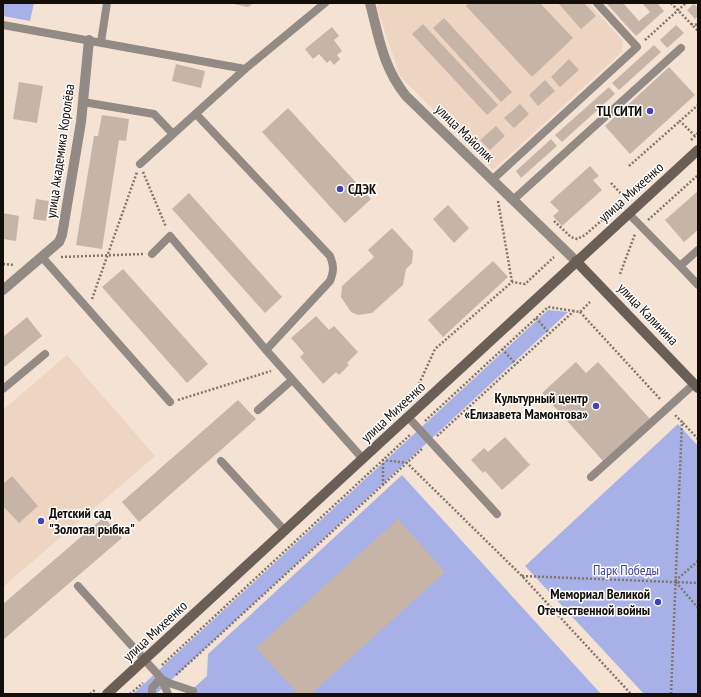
<svg xmlns="http://www.w3.org/2000/svg" width="701" height="697" font-family="'PT Sans Narrow',sans-serif">
<style>
.built{fill:#eed5c1}
.green{fill:#a7b1e7}
.building{fill:#c6b4a6}
.lines{fill:none;stroke-linecap:round;stroke-linejoin:round}
.path{stroke:#82766c;stroke-width:2.5;stroke-dasharray:2 2;stroke-linecap:butt}
.lane{stroke:#928a84;stroke-width:8}
.street{stroke:#928a84;stroke-width:10}
.secondary{stroke:#6a5f57;stroke-width:10}
.poi-dot{fill:#4143b8;stroke:#fff;stroke-width:1.5}
.labels{text-anchor:middle;stroke-width:3;stroke-linejoin:round;paint-order:stroke}
.poi-label{font-size:14px;font-weight:bold;fill:#140e09;stroke:#fff;text-anchor:end}
.street-label{font-size:14px;fill:#140e09;stroke:#fff}
.park-label{font-size:14px;fill:#3e429e;stroke:#fff}
</style>
<rect width="100%" height="100%" fill="#f4e2d3"/>
<path class="built" d="M378 3H589L623 41 622 52 493 170 400 76 377 8Z
M67 355 155 456 3 587V410Z"/>
<path class="green" d="M3 3H34L30 21 3 16Z
M548 310 568 312 156 694H133Z
M678 424 698 446V694H644L525 566Z
M402 475 601 694H187L207 676 208 654Z"/>
<path class="building" d="M229 3H254L248 7Z
M469 3H540L573 38 532 77 466 6Z
M558 3H584L596 16 581 29Z
M606 3H623L639 21 650 12 642 3H657L664 11 636 36Z
M694 4 698 8V16L695 19 687 10Z
M444 18 512 92 501 102 433 28Z
M423 24 498 105 487 115 412 34Z
M676 25 684 33 667 48 660 40Z
M332 27 339 36 334 40 342 51 337 55 340 59 334 65 330 60 327 63 319 54 313 59 305 49Z
M654 45 661 52 619 90 612 83Z
M569 59 579 70 560 87 551 77Z
M176 64 205 71 201 88 172 81Z
M669 67 695 95 630 154 605 126Z
M545 80 555 91 538 106 529 95Z
M19 82 43 86 37 123 13 119Z
M609 87 615 94 562 142 555 135Z
M520 104 529 114 514 128 504 118Z
M288 108 371 199 345 223 262 132Z
M102 115 129 119 126 141 119 140 102 249 76 245 94 136H98Z
M496 126 505 136 490 150 480 140Z
M551 139 557 146 521 178 516 171Z
M590 166 599 176 593 180 602 190 562 226 553 216 559 211 550 202Z
M698 191V230L684 242 665 220Z
M189 193 282 297 265 313 172 209Z
M36 199 49 201 46 221 33 219Z
M448 205 469 228 454 243 433 219Z
M3 213 19 216 16 241 3 239Z
M392 228 413 251 412 263 406 269 403 285 372 313 358 315 351 312 341 297 342 286 374 257 368 250Z
M493 261 508 277 443 337 428 320Z
M123 269 208 364 187 383 102 287Z
M316 316 329 330 334 326 358 352 347 363 349 365 339 375 336 372 323 384 300 357 304 353 291 338Z
M27 317 42 336 3 368V337Z
M576 362 586 373 598 362 650 419 603 461 542 393Z
M238 400 256 419 139 522 122 502Z
M505 437 530 465 502 490 485 471 483 473 471 460 484 448 488 452Z
M12 476 38 506 19 523 3 506V484Z
M104 517 122 538 3 640V604Z
M398 519 445 572 311 694H298L256 648Z"/>
<g class="lines">
<path class="path" d="M671 3 698 31
M691 24 698 25
M645 40 686 3
M695 136 680 121 698 105
M691 140 698 133
M629 166 680 121
M143 172 166 227
M611 183 626 199 641 185
M498 201 512 282
M648 220 698 175
M554 221 571 237 577 239 585 235 626 199
M61 257 143 254
M3 264 15 265
M620 274 635 234
M92 299 137 172
M580 312 661 400
M536 318 549 333
M502 349 516 364
M414 395 435 349 512 282 525 284 554 257
M178 400 271 371
M425 421 548 307 574 311
M683 423 698 439
M437 436 574 311 580 312 590 302
M383 485V460L407 463 522 576 631 694
M698 561 675 581 698 608
M522 576 698 583
M162 665 411 434
M176 675 423 448
M90 694 96 689
M130 694 143 683
M671 694 682 422 674 414"/>
<path class="lane" d="M3 25 245 69
M101 42 107 3
M83 102 154 114 173 134
M196 114 330 256C334 266 334 271 330 281L266 350 363 459
M140 164 245 69 325 3
M492 180 637 47 597 3
M513 200 681 48
M628 213 680 266 698 250
M152 254 170 236 266 350
M42 257 170 402
M680 266 698 285
M3 389 45 354
M258 410 292 380
M408 417 497 514
M221 461 285 531
M591 477 694 384
M78 586 161 678 168 694
M162 679 169 683 193 691
M152 694V688L161 678"/>
<path class="street" d="M370 3C379 38 383 67 406 96L576 261
M3 290 59 242 62 235 81 122 89 40"/>
<path class="secondary" d="M576 261 698 388
M107 694 698 150"/>
</g>
<g class="poi-dot">
<circle cx="650" cy="111" r="4"/>
<circle cx="340" cy="189" r="4"/>
<circle cx="596" cy="406" r="4"/>
<circle cx="41" cy="521" r="4"/>
<circle cx="658" cy="602" r="4"/>
</g>
<g class="labels">
<g class="poi-label">
<text x="642" y="116">ТЦ СИТИ</text>
<text x="348" y="194" text-anchor="start">СДЭК</text>
<text x="588" y="403">Культурный центр<tspan x="588" dy="16">«Елизавета Мамонтова»</tspan></text>
<text x="49" y="518" text-anchor="start">Детский сад<tspan x="49" dy="16">"Золотая рыбка"</tspan></text>
<text x="650" y="599">Мемориал Великой<tspan x="650" dy="16">Отечественной войны</tspan></text>
</g>
<g class="street-label">
<text transform="translate(465 133) rotate(44)" y="5">улица Майолик</text>
<text transform="translate(60 151) rotate(-82)" y="5">улица Академика Королёва</text>
<text transform="translate(631 192) rotate(-42)" y="5">улица Михеенко</text>
<text transform="translate(648 314) rotate(46)" y="5">улица Калинина</text>
<text transform="translate(393 412) rotate(-43)" y="5">улица Михеенко</text>
<text transform="translate(155 631) rotate(-43)" y="5">улица Михеенко</text>
</g>
<g class="park-label">
<text x="626" y="575">Парк Победы</text>
</g>
</g>
<rect width="701" height="697" fill="none" stroke="#140e09" stroke-width="8"/>
</svg>
